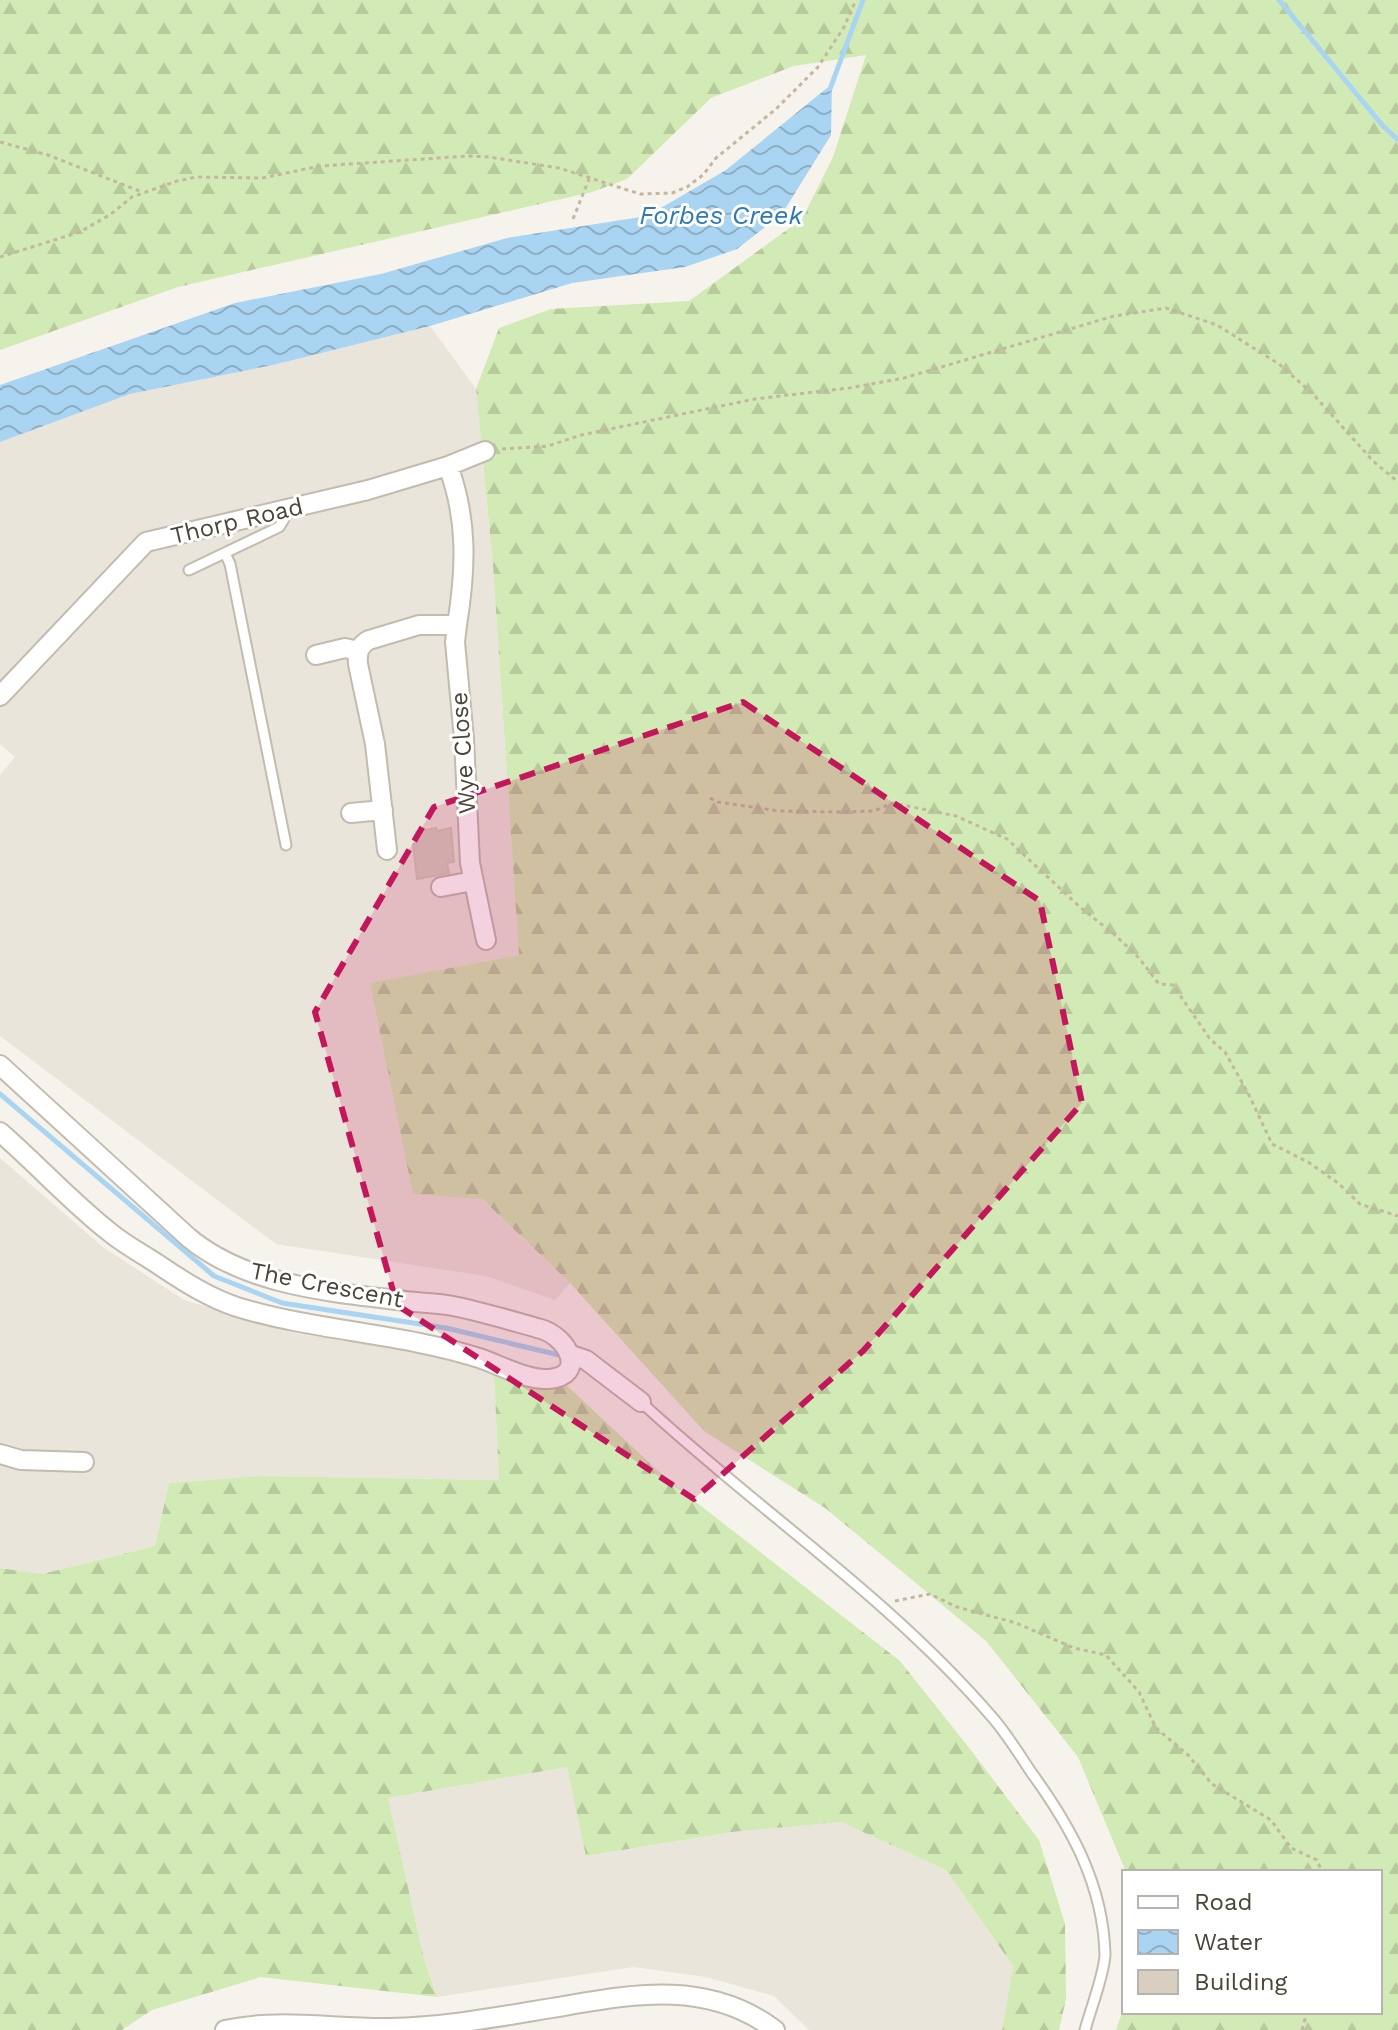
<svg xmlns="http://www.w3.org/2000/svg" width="1398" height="2030" font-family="'Work Sans',sans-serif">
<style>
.residential{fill:#eae5da}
.forest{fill:url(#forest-firs)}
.water{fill:url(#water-waves)}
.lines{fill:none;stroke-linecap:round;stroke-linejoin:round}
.stream{stroke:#a9d4f2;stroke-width:5}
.building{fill:#d8cfc1;stroke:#d3c7b4;stroke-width:2}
.lane-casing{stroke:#c2bbae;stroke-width:13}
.street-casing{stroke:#c2bbae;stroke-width:22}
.path{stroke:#c4b79f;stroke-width:3;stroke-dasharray:4 4;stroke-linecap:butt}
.lane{stroke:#fff;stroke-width:9}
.street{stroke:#fff;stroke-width:18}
.marked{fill:#c2185b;fill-opacity:0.2;stroke:#c2185b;stroke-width:6;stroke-dasharray:16 10;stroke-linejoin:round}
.labels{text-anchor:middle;stroke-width:6;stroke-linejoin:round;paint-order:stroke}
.street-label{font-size:24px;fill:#4b4439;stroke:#fff}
.water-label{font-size:26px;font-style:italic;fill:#2e7ab2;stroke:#fff}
</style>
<defs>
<pattern id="forest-firs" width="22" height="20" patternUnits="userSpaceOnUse" patternTransform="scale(2)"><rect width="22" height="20" fill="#d2eab5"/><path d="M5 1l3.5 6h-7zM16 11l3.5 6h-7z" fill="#b6ca9c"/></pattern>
<pattern id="water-waves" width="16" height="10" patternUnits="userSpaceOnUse" patternTransform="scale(2)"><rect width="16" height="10" fill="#a9d4f2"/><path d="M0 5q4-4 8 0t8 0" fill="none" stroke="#8caec5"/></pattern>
</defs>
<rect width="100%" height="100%" fill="#f6f3ec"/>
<path class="residential" d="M430 326 476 389 493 566 519 955 371 983 481 1199 570 1283 555 1300 486 1276 276 1244 0 1036V775L15 757 0 744V442L130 394 273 365Z
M0 1158 103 1247 184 1300 304 1335 429 1346 494 1373 499 1480 259 1476 169 1483 155 1546 42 1574 0 1568Z
M567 1767 587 1856 732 1832 841 1822 946 1870 1013 1966 1002 2030H809L774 1996 706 1977 633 1967 437 1997 424 1959 388 1798Z"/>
<path class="forest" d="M0 0H1398V2030H1116L1124 2007V2012H1380V1872H1126L1078 1757 986 1641 825 1508 704 1431 570 1283 482 1199 413 1194 370 983 519 955 493 566 476 389 499 328 551 309 689 301 802 219 833 157 866 55 794 66 711 98 627 179 592 192 178 287 0 350Z
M494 1373 543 1388 565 1384 669 1481 900 1661 970 1749 1039 1840 1065 1924 1066 1999 1059 2030H1002L1013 1966 946 1870 841 1822 732 1832 586 1856 567 1767 388 1798 424 1959 437 1997 261 1977 152 2010 122 2030H0V1568L42 1574 155 1546 169 1483 259 1476 499 1480Z"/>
<path class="water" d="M832 84 831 135 782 214 737 249 685 267 572 283 430 326 273 365 130 394 0 442V385L235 303 381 274 507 238 647 216 726 170Z"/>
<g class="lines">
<path class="stream" d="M1279 0 1383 126 1398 140
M830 89 863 0
M0 1094 214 1276 282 1303 446 1328 559 1355"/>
</g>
<path class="building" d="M436 828 437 831 451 828 454 862 447 863 449 873 417 879 413 844 418 843 416 832Z"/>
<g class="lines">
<defs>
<path id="lane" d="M225 553 230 564 286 845
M189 570 279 527 284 519 283 510
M641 1402C756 1509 889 1597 992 1717 1007 1734 1019 1754 1031 1772 1071 1827 1103 1884 1105 1954 1105 1972 1090 2011 1085 2030"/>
<path id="street" d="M457 625 455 642 464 739 470 863 486 940
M316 655 345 648 358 651
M0 696 146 542 368 490 448 466 485 451
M351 813 383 810
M387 850 375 744 358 664C357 653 359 645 369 640L419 625H457C466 569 468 519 448 466
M441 887 473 881
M0 1065 188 1237C246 1286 333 1292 405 1301 421 1303 438 1303 453 1306 483 1312 512 1321 541 1329 568 1337 588 1376 548 1379 526 1380 500 1365 479 1358 400 1333 316 1331 237 1307 210 1298 186 1283 162 1267 146 1256 127 1246 112 1234 72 1203 38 1165 0 1132
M571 1355 586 1360 641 1402
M0 1454 21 1460 84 1462
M225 2030C279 2018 334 2029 389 2028 444 2027 498 2017 552 2008 629 1995 706 1978 775 2030"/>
</defs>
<use href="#lane" class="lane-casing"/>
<use href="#street" class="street-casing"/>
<path class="path" d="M0 142 48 155 142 192
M573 219 589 179
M0 257 80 232 111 214 132 197 177 181 197 177 262 178 320 166 468 156 489 157 559 168 640 194 672 193 687 187 703 175 716 158 776 109 818 67 844 27 856 0
M502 449 548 446 581 435 755 399 849 388 904 378 1114 316 1166 308 1217 325 1279 364 1313 394 1373 461 1398 482
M710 798 718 802 779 811 843 812 874 811 893 803 956 816 1007 839 1081 908 1115 935 1139 958 1159 984 1173 985 1210 1039 1225 1052 1248 1093 1272 1144 1308 1162 1338 1183 1360 1204 1398 1216
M895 1601 930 1594 957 1607 1016 1623 1074 1648 1106 1655 1139 1692 1156 1728 1188 1755 1212 1784 1271 1820 1291 1848 1317 1860 1322 1872
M1302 2030 1307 2012"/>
<use href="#lane" class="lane"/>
<use href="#street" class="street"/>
</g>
<path class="marked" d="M743 702 1040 901 1082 1103 863 1351 694 1499 397 1305 315 1012 434 807Z"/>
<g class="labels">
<g class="street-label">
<text transform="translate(237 521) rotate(-13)" y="8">Thorp Road</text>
<text transform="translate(463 753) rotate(-94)" y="8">Wye Close</text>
<text transform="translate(327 1285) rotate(11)" y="8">The Crescent</text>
</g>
<g class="water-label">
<text x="721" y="224">Forbes Creek</text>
</g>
</g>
<rect x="1122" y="1870" width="260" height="144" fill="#ffffff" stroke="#b7b4b0" stroke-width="2"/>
<rect x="1138" y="1896" width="40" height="12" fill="#ffffff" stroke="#b7b4b0" stroke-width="2"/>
<text x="1194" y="1910" font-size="24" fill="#4b4439">Road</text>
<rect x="1138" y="1930" width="40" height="24" fill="url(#water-waves)" stroke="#b7b4b0" stroke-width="2"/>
<text x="1194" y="1950" font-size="24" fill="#4b4439">Water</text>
<rect x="1138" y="1970" width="40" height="24" fill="#d8cfc1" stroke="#b7b4b0" stroke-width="2"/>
<text x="1194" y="1990" font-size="24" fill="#4b4439">Building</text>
</svg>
